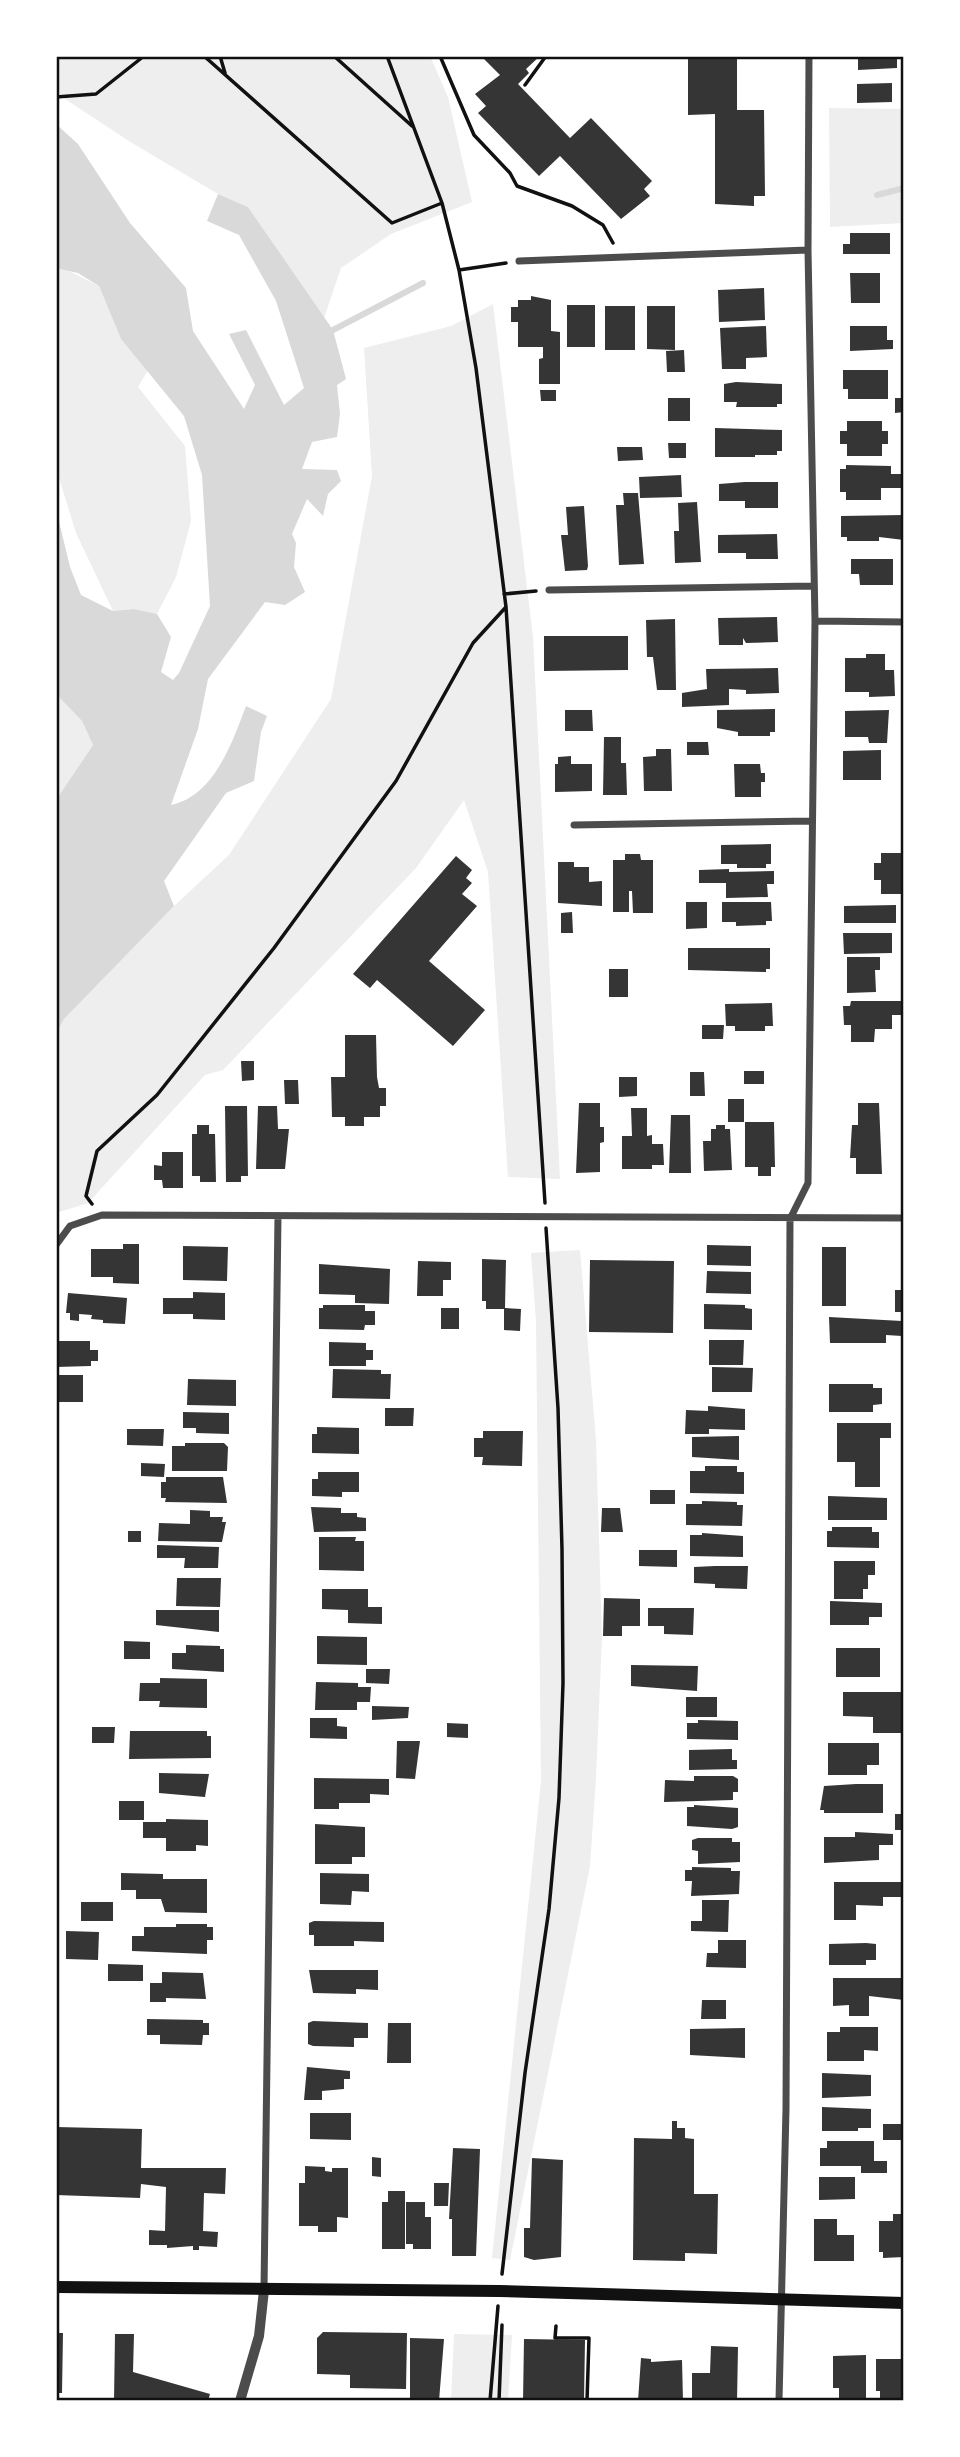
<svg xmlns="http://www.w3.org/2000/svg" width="960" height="2457" font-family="Spectral,serif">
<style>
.green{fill:#eee}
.water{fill:#d9d9d9}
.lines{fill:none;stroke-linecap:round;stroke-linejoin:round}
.stream{stroke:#d9d9d9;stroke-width:6}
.building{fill:#353535}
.path{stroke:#111;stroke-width:3.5}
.minor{stroke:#4c4c4c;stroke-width:7}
.tertiary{stroke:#4c4c4c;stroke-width:10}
.secondary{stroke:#111;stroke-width:12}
.neatline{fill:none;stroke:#111;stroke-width:2.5}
</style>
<rect width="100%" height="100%" fill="#fff"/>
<path class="green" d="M56 56H430L448 97 472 202 391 234 341 268 324 318 248 207 218 194 132 143 65 99 56 90Z
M829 108 904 109V223L830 227Z
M61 267 99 286 121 339 148 370 138 387 185 446 191 521 176 577 157 614 134 609 113 611 76 533 56 468V268Z
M493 304 533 637 560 1179 508 1177 488 872 464 800 416 868 223 1070 205 1075 88 1203 56 1213V1034L64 1019 174 906 229 855 331 699 372 476 364 348 451 326Z
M56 694 82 721 93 745 56 800Z
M580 1250 596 1440 602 1637 596 1778 590 1866 510 2260 492 2258 541 1781 536 1322 531 1253Z
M454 2334 512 2335 508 2401H451Z"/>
<path class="water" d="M56 124 78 144 130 223 186 288 193 331 244 409 255 385 229 334 246 330 284 405 304 388 276 301 239 235 207 221 218 194 248 207 333 330 346 379 337 385 340 414 337 437 312 442 302 469 337 470 341 481 328 494 323 516 307 499 292 534 296 543 294 567 305 592 285 605 265 602 208 679 198 729 171 805C214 796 232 743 246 706L267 716 261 732 254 781 226 793 164 881 174 906 64 1019 56 1034V800L93 745 82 721 56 694V509L70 567 81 595 113 611 134 609 157 614 171 637 161 672 173 680 179 673 210 606 202 475 184 416 121 339 99 286 78 273 56 268Z"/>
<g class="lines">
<path class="stream" d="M877 195 904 188
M333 330 423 283"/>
</g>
<path class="building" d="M481 56H540L526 69 529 73 518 84 570 138 591 118 652 181 644 189 650 196 621 219 560 156 539 176 478 113 486 106 475 94 500 75Z
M688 56H737V110H764L765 196H754V206L715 204V114L688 115Z
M858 56H897V68L858 70Z
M892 83V102L857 103V84Z
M850 233H890V254H843V244H850Z
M850 273H880V303H851Z
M764 288 765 320 719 322 718 290Z
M531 296 551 300V331L560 332V384H539V359L543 358V347H518V322H511V307H518V300H531Z
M567 305H595V347H567Z
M605 306H635V350H605Z
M647 306H675V350L647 349Z
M766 326 767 357 746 358V369H722L720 328Z
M850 326H887V340H893V349L850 351Z
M684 350 685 372H667L666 351Z
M843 370H888V399H848V389H843Z
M736 382 782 384V404H777V407H736L737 402H724V384Z
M540 390H556V401H541Z
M668 398H690V421H668Z
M895 398H904V412L895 413Z
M847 421H882V431H888V444H882V456H847V444H840V431H847Z
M715 428 782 430V451H777V455H755V457H715Z
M668 443H686V458H669Z
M617 447H642L643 460 618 461Z
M846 465 891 466V474H904V488H881V500H846V492H840V469H846Z
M681 475 682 497 640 498 639 477Z
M745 482H778V508H745V501H719V484Z
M623 493H638L644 564 619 565 616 505H624Z
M697 502 701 562 675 563 674 531H679L678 503Z
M584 506 588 566 587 570 565 571 561 535H568L566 507Z
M904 515V540L879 537V541H847V537H841V516Z
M777 534 778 559H746V553H718V535Z
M851 559H893V585H860L859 574H851Z
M777 617 778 642 746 643 743 638V645H719L718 618Z
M675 619 676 690H657L653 657H647L646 620Z
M544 636H628V670L544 671Z
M866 654H885V670H894L895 696 869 697V692H845V658H866Z
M778 668 779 693 746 694V690L729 689V705L682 707V693L707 689 706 669Z
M775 709V732H770V736H738V732L717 728V710Z
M565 710H592L593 731H565Z
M889 710 887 743H869L868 737H845V711Z
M604 737H621V763H626L627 795H603Z
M687 742H708L709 755H687Z
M656 749H671L672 791H644L643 757 656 756Z
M881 750V780H843V751Z
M571 756V764H592V791L555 792V764H558V757Z
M734 764H760L761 773H765V782H761V797H735Z
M771 844V864H766V868H737V864H721V845Z
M881 853H904V894H881V880H874V863H881Z
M625 854H640L641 860H653V913H633L632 891H629V912H613V860H625Z
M456 856 472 870 466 878 472 883 462 894 477 906 429 961 485 1010 453 1046 377 980 370 988 353 974Z
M558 862H574V867H589V882L602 881V906L558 903Z
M729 869V872L774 871V884H767L768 897 726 898V883H699V870Z
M686 902H707V928L686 929Z
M722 902H771L772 921H766V925L736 926V922H722Z
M896 905V923H844V906Z
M572 912 573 933H561V913Z
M843 933H892V953L844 954Z
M688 948H770V969H766V972L688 970Z
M847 957H880V970H875L876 992 847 993Z
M609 969H628V997H609Z
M851 1001H904V1015H892V1029H875L874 1042H851V1025H844L843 1006H850Z
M772 1003 773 1026H765V1031H735V1026H726L725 1004Z
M702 1025H724L723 1039H702Z
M345 1035H376L377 1077 379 1088H386V1106H380V1117H364V1126H345V1117H332L331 1077H345Z
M241 1061H254V1080L242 1081Z
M744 1071H764V1084H744Z
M690 1072H704L705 1096H690Z
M619 1077H637V1096L619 1097Z
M284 1080H298L299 1104H285Z
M728 1099H744V1122H728Z
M579 1103H600V1127H604V1142L600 1143V1172L576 1173Z
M858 1103H879L882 1174H856V1158H850L852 1125H858Z
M225 1106H247L248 1176H241V1182H226Z
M258 1106H277L278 1129H289L285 1169H256Z
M631 1108H647V1136L652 1135V1144H663L664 1165H652V1169H622V1136H632Z
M671 1115H690L691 1173H669Z
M745 1122H774L775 1167H771V1176H758V1167H745Z
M197 1125H209V1134H215L216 1182H200V1176H192V1134H197Z
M716 1125H725V1129H730L732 1170 704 1171 703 1141H711V1129H716Z
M162 1152H183V1188H163L162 1180H154V1165L162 1166Z
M123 1244H139V1284L113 1283V1277H91V1249H123Z
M707 1245 751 1246V1266L707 1265Z
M183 1246 228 1247 227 1281 183 1280Z
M822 1247H846V1306H822Z
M482 1259 506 1260 505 1308 521 1309 520 1331 504 1330V1309H486V1301H482Z
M590 1260 674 1261 673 1333 589 1332Z
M418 1261 451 1262V1280H443V1296H417Z
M319 1264 390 1269 389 1304 355 1303V1295L319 1294Z
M707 1271 751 1272V1294L706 1293Z
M895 1290H904V1312H895Z
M193 1292 225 1293V1320L193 1319V1314H163V1298H193Z
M68 1293 127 1298 125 1324 103 1323V1320L91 1319 92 1315 79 1314V1321L70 1320V1313H66Z
M704 1304 745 1305V1308L752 1309V1330L704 1329Z
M323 1305H365V1311H375V1325H365L364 1330 319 1329V1308H323Z
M441 1308H459V1329H441Z
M829 1317 902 1321V1336L886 1335V1343H830Z
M709 1340H744L743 1365H709Z
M56 1341H90V1350H98V1361H91V1366L56 1367Z
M329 1342 366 1343V1350H373V1360H366V1366H329Z
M712 1367 753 1368 752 1392H712Z
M333 1369 381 1370V1374H391L390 1399 332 1398Z
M56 1375H83V1402H56Z
M188 1379 236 1380V1406L187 1405Z
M829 1384H873V1388H882V1404L873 1405V1412H829Z
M708 1406 745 1409V1430L709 1429V1434H685L686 1410 708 1411Z
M385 1408H414L413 1426H385Z
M183 1412 229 1413V1434L196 1433V1428H183Z
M837 1423H891V1438H880V1487H855V1462H837Z
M317 1427 359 1428V1454L312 1453V1434H317Z
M127 1429H164L163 1446 127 1445Z
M483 1431H523L522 1466 482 1465 483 1457H474V1438H483Z
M739 1436V1460L692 1457V1437Z
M185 1443H224L228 1447 227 1471H172V1446H185Z
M141 1463 165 1464 164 1477 141 1476Z
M705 1466H737V1472H744V1494L690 1493V1471H705Z
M318 1472H359V1492H342V1497L312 1496V1479H318Z
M166 1477H223L227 1503 165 1502 166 1498H161V1482H166Z
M650 1490H675V1504H650Z
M828 1496 887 1498V1520H828Z
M702 1501 737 1502V1505H743L742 1526 686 1525V1504H702Z
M311 1507 341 1508V1513H357V1517L366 1518V1531L314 1532Z
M602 1508H620L623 1532H601Z
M190 1510 210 1511V1517H223L222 1522H226L222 1542 158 1541 159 1523 190 1524Z
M832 1527H872V1532H879V1548L827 1547V1531H832Z
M128 1531H141V1542H128Z
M702 1533 743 1536V1557L690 1556V1535H702Z
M319 1537H356L355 1541H364V1571L319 1570Z
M157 1545 219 1547 218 1568H184L185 1558H157Z
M639 1550H677V1567L639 1566Z
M834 1561H875V1575H868V1589H863V1599H834Z
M715 1566H748L747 1589 715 1588V1584L694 1583V1567Z
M177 1578H221L220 1607 176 1606Z
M322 1589H368V1607H382V1624L348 1623V1610L322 1609Z
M604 1598 640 1599V1626H622V1636H603Z
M830 1601 882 1603V1617H869V1625H830Z
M648 1608H694L693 1635 664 1634V1626H648Z
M156 1610H219V1632L156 1625Z
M317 1636 367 1637V1665L317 1664Z
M124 1641 150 1642V1659H124Z
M186 1645 220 1646V1649H224V1672L172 1669V1653H186Z
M836 1648H880V1677H836Z
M631 1665 698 1666 697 1691 631 1686Z
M366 1669H390L389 1684 366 1683Z
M160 1678 207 1679V1708L159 1707 160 1701H139L140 1683H160Z
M316 1682 358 1683V1687H371L370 1702H357V1710H315Z
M843 1692H903V1733H873V1717L843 1716Z
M686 1697H717V1717H686Z
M372 1706 409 1707 408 1718 372 1720Z
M310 1718H337V1726L347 1727V1739L310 1738Z
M698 1720 738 1721V1740L687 1739V1723H698Z
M447 1723 468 1724V1738L447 1737Z
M92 1727H115L114 1743H92Z
M130 1731H207V1736H211V1758L129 1759Z
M397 1741H420L415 1779 396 1778Z
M828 1743H879V1765H867V1775H828Z
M732 1749V1760H737V1769L689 1770V1750Z
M159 1773 209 1774 205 1797 159 1793Z
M694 1776H733L738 1779V1792H733V1800L664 1802 665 1780 694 1781Z
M314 1778 389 1779V1795L370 1794V1803H339V1809H314Z
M856 1784H883V1813H824V1810H820L824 1786Z
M119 1801H144V1820H119Z
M694 1805 738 1808V1827L732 1829 687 1826V1807H694Z
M895 1814H904V1830H895Z
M166 1819 208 1820V1846L196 1845V1851H166V1838H143V1822H166Z
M315 1824 365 1827V1857H352V1864H315Z
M855 1832 893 1834V1845H879V1860L824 1863V1837H855Z
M698 1838H732V1842H740V1862L698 1864V1851L692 1850V1840Z
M692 1867 731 1868V1871H740L739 1894 691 1896 692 1881H685V1870H692Z
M121 1873 163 1874V1879H207V1913L165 1912 161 1899H136V1890H121Z
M320 1873 369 1874V1892L352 1891 351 1905 320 1904Z
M834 1882H904V1897H883V1906L856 1905V1920H834Z
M702 1900H729L728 1932 691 1931V1921H702Z
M81 1902H113V1921H81Z
M314 1921 384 1922V1942L354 1941V1946H314V1935H309V1923Z
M176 1924H207V1927H213V1940H207V1954L132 1951V1936H144V1927H176Z
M66 1931 99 1932 98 1960 66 1959Z
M718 1940H746V1968L706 1967 707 1953H718Z
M866 1943 876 1944V1960H866V1965H829V1944Z
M108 1964 143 1965V1981H108Z
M309 1970H378V1990L356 1989V1994L313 1993Z
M162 1972 203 1973 206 1999 166 1998V2002H150V1983H162Z
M833 1978H904V2000L869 1996V2016H849V2005L833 2006Z
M702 2000H726V2019H701Z
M147 2019 203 2020V2023H209V2035H203L202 2045 160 2044V2035H147Z
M313 2021 368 2023V2038H354V2047L313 2046 308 2044V2023Z
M388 2023H411V2063H387Z
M840 2027H878V2051L864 2050V2061H827V2032H840Z
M745 2028V2058L690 2055V2029Z
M307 2067 350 2071V2079H344V2089L322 2091V2100H304Z
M822 2073 871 2075V2096L822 2098Z
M822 2107 871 2109V2128H858V2131H822Z
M310 2113H351V2140L310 2139Z
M672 2121H677V2128H685V2138L694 2139V2194H718L717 2254 685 2253V2261L633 2260 634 2138 672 2139Z
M883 2124H904V2140H883Z
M56 2127 142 2129 141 2168H226L225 2194 204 2193 203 2231 218 2232 217 2247 199 2246V2250H193V2246L167 2248V2245H149V2230L165 2231 166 2187 141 2184 140 2198 56 2195Z
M827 2141H874V2161H887V2173H861V2166H820V2148H827Z
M453 2148 480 2149 476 2256H452V2219H449Z
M372 2157 381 2158V2177L372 2176Z
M532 2158 563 2160 561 2257 534 2260 524 2257V2228H530Z
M305 2166 325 2167V2171L332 2172V2168H348V2218L337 2217V2232H318V2226H299V2183H305Z
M819 2177H855V2199L819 2200Z
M434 2183H449L448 2206H434Z
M388 2191H405V2249H382V2202H388Z
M406 2202H425V2217H431V2249H413V2244H406Z
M893 2214H904V2257L883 2258V2252H879V2221H893Z
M814 2219H837V2235H854V2261H814Z
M323 2332 407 2333 406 2389 350 2388V2375L317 2374V2338Z
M56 2333H63L62 2393H56Z
M115 2334H134L133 2372 210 2394 208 2401H114Z
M410 2338 444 2339 439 2401H410Z
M524 2339 585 2340 584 2401H523Z
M711 2346 738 2347 737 2401 692 2398V2373H710Z
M866 2355V2399H839V2388H833V2356Z
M641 2358 651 2359V2362L682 2360 683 2401H638Z
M876 2359H904V2401H880V2391H876Z"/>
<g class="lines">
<path class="path" d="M204 56 392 223 442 203
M220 56 225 73
M334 56 412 126
M387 56 442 203 459 270 476 368 506 607 545 1203
M440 56 474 135 510 173 517 186 572 206 603 225 613 243
M525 85 546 56
M56 97 96 94 144 56
M459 270 506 263
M504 594 536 591
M92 1204 86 1196 97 1151 157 1095 274 948 396 781 473 643 506 607
M502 2274 525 2073 549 1909 559 1798 563 1683 562 1549 558 1408 546 1228
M556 2326 555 2338H589L587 2401
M490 2401 498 2306
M499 2401 502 2325"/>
<path class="minor" d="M519 261 808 250
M549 590 813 586
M815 621 904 622
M574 825 811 821
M56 1245 70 1226 102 1215 904 1218
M264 2289 278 1216
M779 2401 786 2109 790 1219 808 1183 815 621 808 250 809 56"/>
<path class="tertiary" d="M240 2401 259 2336 264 2290"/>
<path class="secondary" d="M56 2287 499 2291 904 2303"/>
</g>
<rect width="960" height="2457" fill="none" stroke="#ffffff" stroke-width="116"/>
<rect x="58" y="58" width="844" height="2341" class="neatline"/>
</svg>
